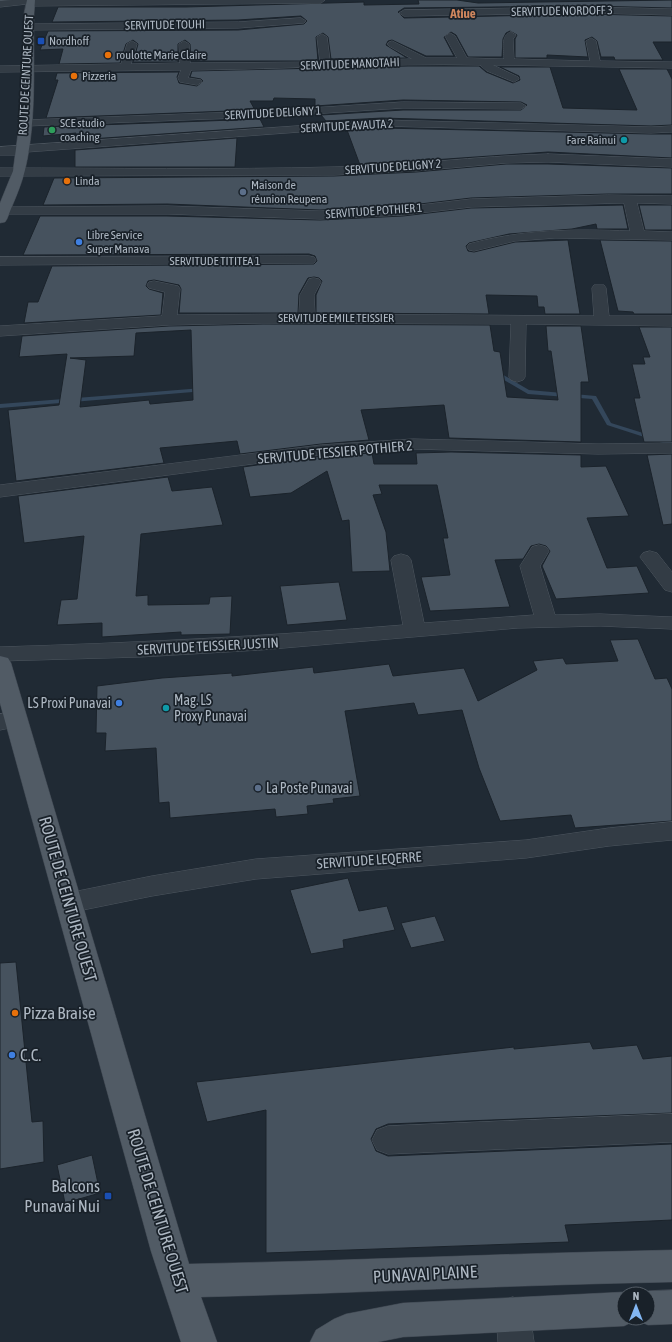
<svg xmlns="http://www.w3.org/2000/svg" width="672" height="1342" font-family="'Asap Condensed',sans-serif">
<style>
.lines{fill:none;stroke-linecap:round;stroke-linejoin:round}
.stream{fill:#34475b;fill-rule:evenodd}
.building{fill:#46525e;stroke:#1b232b;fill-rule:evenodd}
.minor-casing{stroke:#4e5760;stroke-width:1}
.major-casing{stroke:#3d454f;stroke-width:1}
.minor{fill:#333c45;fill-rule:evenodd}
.major{fill:#515b65;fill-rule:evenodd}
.transit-dot{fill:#1a4fb4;stroke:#192129;stroke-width:1.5}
.food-dot{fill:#e8710a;stroke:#192129;stroke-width:1.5}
.leisure-dot{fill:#2e9e5b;stroke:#192129;stroke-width:1.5}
.culture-dot{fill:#0f9aa8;stroke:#192129;stroke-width:1.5}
.service-dot{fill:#5c6f8a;stroke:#192129;stroke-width:1.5}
.shop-dot{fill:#3f7fe0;stroke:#192129;stroke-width:1.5}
.labels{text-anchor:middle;stroke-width:3.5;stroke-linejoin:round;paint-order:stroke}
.far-street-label{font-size:12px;fill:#adb7c2;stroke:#192129}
.far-poi-label{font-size:12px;fill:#adb7c2;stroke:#192129;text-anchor:start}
.far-quarter-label{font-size:13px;font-weight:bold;fill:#cd855d;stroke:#192129}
.street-label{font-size:14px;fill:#adb7c2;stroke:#192129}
.poi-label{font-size:14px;fill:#adb7c2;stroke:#192129;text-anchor:start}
.near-street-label{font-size:17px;fill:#adb7c2;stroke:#192129}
.near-poi-label{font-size:17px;fill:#adb7c2;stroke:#192129;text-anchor:start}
</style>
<rect width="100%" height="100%" fill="#202a34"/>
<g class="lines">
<path class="stream" d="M500 373 529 390 596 396 611 423 672 442V446L607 425 592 399 528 394 499 377 492 375 495 373Z
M203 388 205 389V391L0 408V404Z"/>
</g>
<path class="building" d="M418 0H457L478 3 672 0V8L589 6 404 8 398 12 404 18 589 14 672 16V42H653L663 60H615L614 57H601L597 41 592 37 585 40 588 57 547 55V58H515V39L517 35 510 31 506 33 503 39 502 57H468L456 35 451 32 444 37 454 56H426L392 40 388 41 386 45 407 58 331 59 328 37 323 33 316 37 318 61H191L190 44 185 40 178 44V62H133L138 44 133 40 126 44 120 63 59 64 63 49 40 50 48 31 238 30 304 24 307 21 301 16 238 20 52 22 58 7H186L364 2V5L419 4Z
M408 66H479L486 72 513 83 520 80 519 76 500 67H550L563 108 637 110 619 69H667L672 79V125L651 126 382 118 326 121 321 115 403 110H521L527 105 521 102 403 100 315 106V99L274 98 273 101H250L255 110 46 118 58 80H55L57 73 179 72 177 77 179 83 197 86 203 81 201 79 190 77 192 71Z
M260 119 264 127 76 140V133L43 136 44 127Z
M382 128 651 134H672V158L548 152 360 165 347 130Z
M237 138 235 167H75V150Z
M506 164H548L672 168V194H608L471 198 403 206 320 210 167 204 43 205 54 178 334 176 416 172Z
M623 205 628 229H597L596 224 572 229 509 234 469 243 466 246 468 251 474 252 515 242 568 240 580 314H545L544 307H538L537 296 486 295 489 314 316 313V295L322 281 319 278 314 277 308 278 299 294 298 313H179L181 289 179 285 154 280 148 281 146 286 149 289 163 293 161 315 24 323 28 302H38L52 266 314 264 317 261 315 256 309 254 23 255 40 216H167L320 220 403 216 471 208Z
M639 205H672V230H645Z
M600 240 672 241V314H634L633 312 618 311Z
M263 324 490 325 494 351 500 352 507 397 558 400 551 351H548L546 326H581L589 382H581V442L449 438 444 405 361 410 369 440 321 444 240 454 237 441 160 448 164 463 16 481 8 410 59 405 67 354 19 357 22 336 169 326ZM191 330 193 400 150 404 149 400 80 407 86 360 70 358 134 356 136 333Z
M639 327H672V442H644L634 398H640L632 364H645L643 357H650Z
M451 452 581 455V467L606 466 629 516 587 518 607 568 637 566 649 593 556 599 542 566 550 551 546 546 539 544 531 546 523 559 495 560 510 607 430 611 421 577 450 575 443 538H448L437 485H379L382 494 373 495 386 532 390 571 352 572 349 520 342 521 327 471 291 493 250 497 243 467 321 456 372 453 374 464H417L416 453Z
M672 454V524L663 525 647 455Z
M168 477 172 491 212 487 223 525 141 534 136 596 148 595V605L209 604 210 597 232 596 230 634 181 635V632L102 637V623L57 625 61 600 77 599 84 536 24 543 18 496Z
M339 582 347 620 287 625 280 586Z
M638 639 655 679 667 678 672 689V821L575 828 571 815 500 821 479 768 462 710 418 715 414 703 345 711 360 796 333 799 334 803 307 806 308 814 276 817 275 809 170 818 169 802 159 803 156 748 105 751 106 733H96L97 686 162 678 232 673V676L313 667 314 673 389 664 393 676 464 668 478 701 537 670 533 661 563 658 566 664 618 661 610 640Z
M348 878 359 911 387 906 395 930 343 940 344 948 311 954 290 890Z
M435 916 445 941 411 948 401 923Z
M16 962 32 1122 43 1121 44 1162 0 1169V963Z
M590 1042 593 1049 637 1045 643 1059 672 1056V1113L388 1124 376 1129 371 1139 376 1151 388 1156 672 1144V1220L565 1225 569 1242 266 1253V1110L207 1122 196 1082 514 1047V1049Z
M92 1155 100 1193 65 1203 57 1165Z"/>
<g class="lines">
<defs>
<path id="minor" d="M13 0H325L321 3 31 6 27 4 0 7V1Z
M589 7 672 9V15L589 13 404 16 399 13 404 10Z
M301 18 306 21 304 23 238 28 28 30 23 27 28 24 238 22Z
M511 32 516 35 513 39 514 59 590 61 586 41 591 38 596 41 600 61 672 62V68L493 65 518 77 519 79 514 82 487 71 480 65C384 63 287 69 191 70L188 78 201 80 202 82 197 85 180 82 178 78 181 70 0 72V66L121 64 127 44 132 41 137 44 131 64 180 63 179 44 184 41 189 44 190 63 320 62 317 37 322 34 327 37 330 61 412 59 389 46 387 44 389 42 392 41 426 58H457L445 36 450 33 455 36 467 58 504 59C504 50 500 35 511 32Z
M403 102 521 103 526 106 521 109 403 108 264 117 26 126 20 123 26 120 264 111Z
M382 120 651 127 672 126V132L651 133 382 126 27 152 22 155H0V147Z
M548 154 672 159V167L548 162 506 163 416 171 334 175 0 176V168C111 168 222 170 333 167 405 166 476 156 548 154Z
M608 195 672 196V204L637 203 644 231 672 232V240L555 238 515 241 474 251 469 250 467 247 469 244C523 229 575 229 630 231L624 203 471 207 403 215 320 219 167 214H0V208L3 207 167 206 320 211 403 207 471 199Z
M309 256 314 257 316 260 314 263 0 265V257Z
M314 278 319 279 321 282 314 295 315 314 594 316 592 288 594 285H604L606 288 609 316H672V326L526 324 525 377 523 380 517 382 511 380 509 377 511 324 263 323 169 325 0 336V326L162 316 165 292 149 288 147 285 149 282 154 281 178 286 180 289 177 315 299 314 300 295 309 279Z
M413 439 598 444 672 443V453L598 454 413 449 321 455 0 497V485L321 445Z
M539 545 546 547 549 551 540 566 555 615 600 614 672 617V629L600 626 518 628 260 650 140 657 0 661V647C135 643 269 636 403 625L391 560 394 556 401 554 408 556 411 560 424 623 534 615 520 566 532 547Z
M650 551 657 553 672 572V592L665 590 640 557 643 553Z
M16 712 24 715 27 720 24 725 0 730V714Z
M672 822V840L609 846 526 858 256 879 152 896 68 913 59 910 55 903 59 896 68 893 152 876 256 859 526 840 609 828Z
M672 1114V1142L388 1154 377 1150 372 1140 377 1130 388 1126Z
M513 1297 525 1302 530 1314 534 1342H498L496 1314 501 1302Z"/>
<path id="major" d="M27 0H35L34 14C33 65 37 120 25 170 21 187 13 203 7 219L5 222 0 223V203L13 171 21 111 24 14Z
M0 656 8 658 11 663 189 1264C350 1261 511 1253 672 1250V1282C515 1285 358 1293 201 1297L217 1342H181L151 1251 0 703Z
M672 1290V1324L648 1325 636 1320 624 1326 403 1337 378 1342H310L316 1330 334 1319 346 1314 403 1303 624 1292 629 1294H624V1318H648V1294H641L648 1291Z"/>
</defs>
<use href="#minor" class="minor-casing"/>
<use href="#major" class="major-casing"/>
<use href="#minor" class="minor"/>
<use href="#major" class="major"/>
</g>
<g class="transit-dot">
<rect x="37" y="37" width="8" height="8" rx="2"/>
<rect x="104" y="1192" width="8" height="8" rx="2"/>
</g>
<g class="food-dot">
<circle cx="108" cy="55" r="4"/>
<circle cx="74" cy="76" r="4"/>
<circle cx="67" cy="181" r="4"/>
<circle cx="15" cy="1013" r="4"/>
</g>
<circle class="leisure-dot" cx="52" cy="130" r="4"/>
<g class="culture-dot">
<circle cx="624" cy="140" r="4"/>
<circle cx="166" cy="708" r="4"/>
</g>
<g class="service-dot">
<circle cx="243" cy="192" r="4"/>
<circle cx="258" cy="788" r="4"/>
</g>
<g class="shop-dot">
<circle cx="79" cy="242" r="4"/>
<circle cx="119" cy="703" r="4"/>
<circle cx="12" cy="1055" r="4"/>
</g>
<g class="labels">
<g class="far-street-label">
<text transform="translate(562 11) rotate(-1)" y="4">SERVITUDE NORDOFF 3</text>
<text transform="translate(165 25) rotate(-1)" y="4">SERVITUDE TOUHI</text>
<text transform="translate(350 64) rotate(-2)" y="4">SERVITUDE MANOTAHI</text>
<text transform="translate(26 75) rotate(-87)" y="4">ROUTE DE CEINTURE OUEST</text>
<text transform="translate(273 113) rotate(-3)" y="4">SERVITUDE DELIGNY 1</text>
<text transform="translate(347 126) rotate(-3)" y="4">SERVITUDE AVAUTA 2</text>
<text transform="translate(393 167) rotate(-4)" y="4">SERVITUDE DELIGNY 2</text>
<text transform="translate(374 211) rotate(-4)" y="4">SERVITUDE POTHIER 1</text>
<text x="215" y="265">SERVITUDE TITITEA 1</text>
<text x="336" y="322">SERVITUDE EMILE TEISSIER</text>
</g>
<g class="far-poi-label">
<text x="49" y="45">Nordhoff</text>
<text x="116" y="59">roulotte Marie Claire</text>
<text x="82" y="80">Pizzeria</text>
<text x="60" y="127">SCE studio<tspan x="60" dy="14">coaching</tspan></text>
<text x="616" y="144" text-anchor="end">Fare Rainui</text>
<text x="75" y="185">Linda</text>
<text x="251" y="189">Maison de<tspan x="251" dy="14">réunion Reupena</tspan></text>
<text x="87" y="239">Libre Service<tspan x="87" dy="14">Super Manava</tspan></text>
</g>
<g class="far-quarter-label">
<text x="463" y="18">Atiue</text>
</g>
<g class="street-label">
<text transform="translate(335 452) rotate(-5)" y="5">SERVITUDE TESSIER POTHIER 2</text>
<text transform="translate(208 646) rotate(-3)" y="5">SERVITUDE TEISSIER JUSTIN</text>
<text transform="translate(369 860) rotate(-4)" y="5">SERVITUDE LEQERRE</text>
</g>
<g class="poi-label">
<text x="174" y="705">Mag. LS<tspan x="174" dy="16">Proxy Punavai</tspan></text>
<text x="111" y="708" text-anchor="end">LS Proxi Punavai</text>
<text x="266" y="793">La Poste Punavai</text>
</g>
<g class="near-street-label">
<text transform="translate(68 899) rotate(74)" y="6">ROUTE DE CEINTURE OUEST</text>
<text transform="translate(158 1211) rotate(73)" y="6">ROUTE DE CEINTURE OUEST</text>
<text transform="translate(425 1274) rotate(-3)" y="6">PUNAVAI PLAINE</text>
</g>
<g class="near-poi-label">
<text x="23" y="1019">Pizza Braise</text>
<text x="20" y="1061">C.C.</text>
<text x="100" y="1192" text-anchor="end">Balcons<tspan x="100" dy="20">Punavai Nui</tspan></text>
</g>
</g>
<g transform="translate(636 1306)"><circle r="19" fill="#192129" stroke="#545d66"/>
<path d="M0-3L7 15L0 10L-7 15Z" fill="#82b6f2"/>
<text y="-6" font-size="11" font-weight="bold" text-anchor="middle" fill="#adb7c2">N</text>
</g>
</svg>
